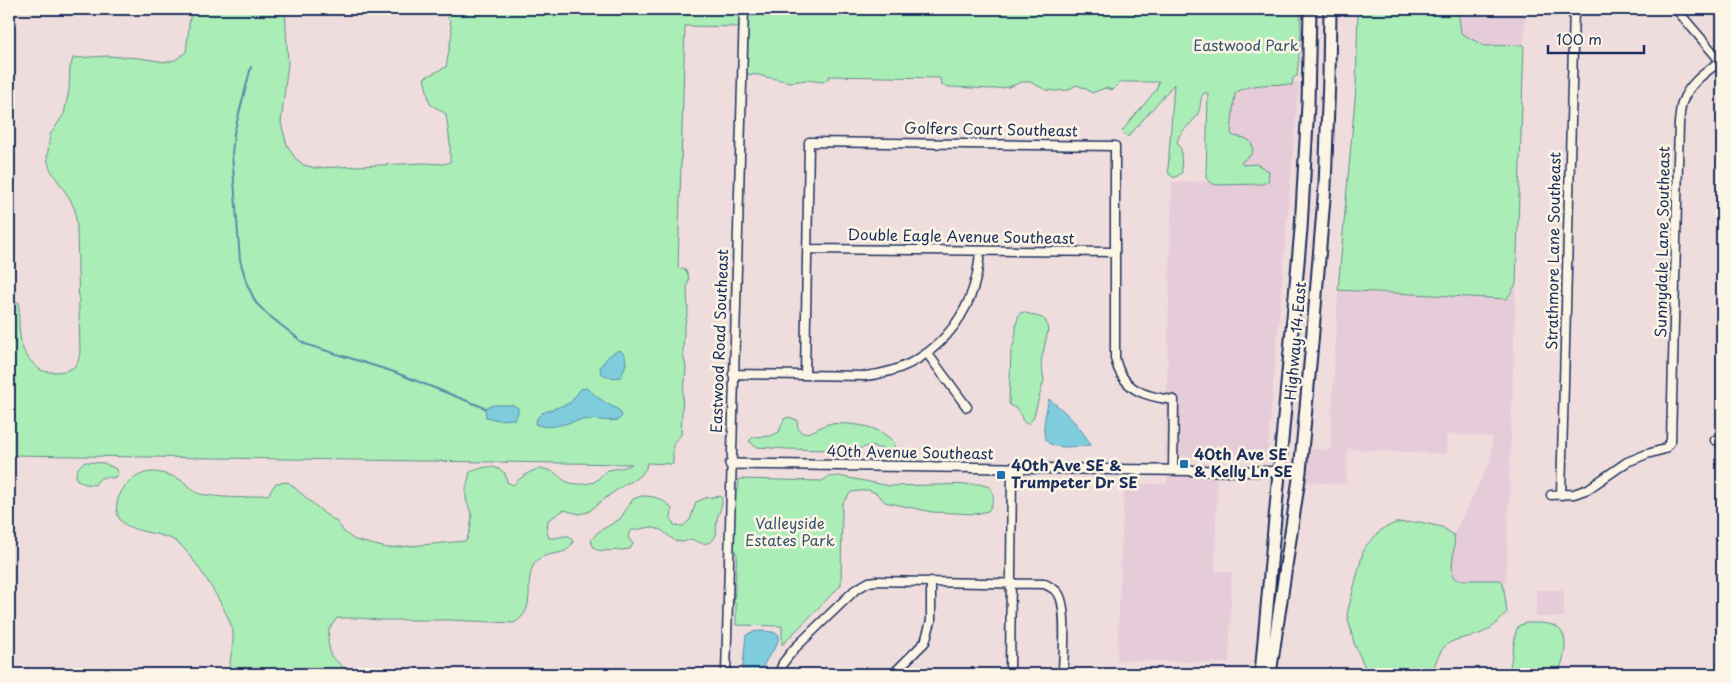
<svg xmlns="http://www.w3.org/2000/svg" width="1731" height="683" font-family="'Playpen Sans',sans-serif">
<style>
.built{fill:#e6ccd8}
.green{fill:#abedb6;stroke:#638e8a}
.water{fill:#7fcddc;stroke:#578eaa}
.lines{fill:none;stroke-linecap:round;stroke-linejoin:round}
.stream{stroke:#578eaa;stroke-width:2}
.minor-casing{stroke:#1b2f5e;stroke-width:11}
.tertiary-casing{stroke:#1b2f5e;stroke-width:12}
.primary-casing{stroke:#1b2f5e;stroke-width:15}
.minor{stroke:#fcf5e5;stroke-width:8}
.tertiary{stroke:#fcf5e5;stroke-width:9}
.primary{stroke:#fcf5e5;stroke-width:11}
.poi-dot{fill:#1f6fb2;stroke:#fcf5e5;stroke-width:2}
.labels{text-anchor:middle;stroke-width:5;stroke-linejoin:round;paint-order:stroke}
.park-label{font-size:15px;fill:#385570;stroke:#fcf5e5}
.street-label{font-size:15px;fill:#1b2f5e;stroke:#fcf5e5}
.poi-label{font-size:15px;font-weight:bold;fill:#1b2f5e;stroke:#fcf5e5;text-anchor:start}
</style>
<rect width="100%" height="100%" fill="#efdddd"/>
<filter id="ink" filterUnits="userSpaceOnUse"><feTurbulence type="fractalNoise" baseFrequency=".02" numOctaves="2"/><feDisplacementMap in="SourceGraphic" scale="10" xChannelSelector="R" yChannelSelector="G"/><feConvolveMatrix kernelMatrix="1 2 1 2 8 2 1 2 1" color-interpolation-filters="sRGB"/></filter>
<g filter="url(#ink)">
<path class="built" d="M1458 9H1526L1524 45 1484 46 1461 33Z
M1222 77 1299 82 1267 460 1208 458 1165 455 1172 182 1217 181Z
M1516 284 1506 583 1430 582 1491 460 1492 437 1447 434 1446 454 1348 449 1346 484 1307 482 1308 449 1330 450 1338 290 1509 299Z
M1167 477 1217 478 1215 571 1232 572 1229 663 1117 660 1124 483 1167 484Z
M1536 590H1564V617H1536Z"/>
<path class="green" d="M191 9H285L288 63 281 123 287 145 295 158 304 165 315 168 424 163 444 164 450 162V143L446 114 430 104 424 78 446 67 452 33 450 20 439 9H1300L1301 33 1297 76 1293 78 1292 85C1277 84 1248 83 1235 93L1231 132 1233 136 1245 138 1250 141 1253 147 1252 154 1241 162 1243 165 1256 164 1269 171 1268 182 1261 184 1219 185 1213 184 1206 178 1208 93H1204C1199 99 1202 107 1197 115 1191 126 1179 130 1177 143L1181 149 1182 173 1174 178 1169 174 1168 169 1174 84 1128 137 1122 131 1156 90 1159 82H1120L1112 90 1105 88 1092 93 1085 88 1076 85 1068 90 1056 91 1046 90 1030 82H1021L1009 87 993 89 950 87 941 85 940 78 829 76 828 79 823 82 807 80 790 82 761 76 760 75 741 74 743 27 685 26 678 268 684 269 687 272 689 279 687 287 688 311 684 328 683 354 686 367 685 382 683 390 681 435 673 443V464L647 463 646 468 642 474 631 482 625 484 603 500 588 512 579 514 564 510 548 520 547 532 549 538C557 539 562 535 569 536L573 541C567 560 546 548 535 563 522 582 539 609 514 623L449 620H379L359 618H337L329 629 328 642 331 656 351 674H231C228 659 234 647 233 633 232 616 192 553 178 543 162 530 126 535 118 516 111 495 133 472 153 472 160 472 173 476 179 479 186 482 190 490 197 493 203 496 244 499 250 497 257 496 261 494 268 495L276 483 288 482 325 514 336 521 345 533 355 540 387 548 466 541 470 530 472 516 466 499V489L470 472C485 467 491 463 505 473L507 482 513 485C525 474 538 463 555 473 560 476 564 482 571 483 577 485 588 484 594 482 600 479 603 471 609 470 618 468 625 468 632 464L9 455V303L19 302C19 317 18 335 23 349 25 355 35 367 41 370 48 374 70 372 75 366 79 362 79 357 80 352L77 228 75 210 70 199 50 169 47 158 50 135 64 114 69 90 70 68 73 58 107 56 140 58 165 62 175 60 186 52Z
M1358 9H1458L1461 33 1484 46 1524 45 1516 284 1507 299 1338 290 1356 88Z
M1023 312 1042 318 1046 321 1048 330 1041 362 1044 380 1033 419 1028 424C1020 422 1023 417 1019 411 1016 408 1012 407 1009 404L1011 350 1014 343 1016 332V325L1019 314Z
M789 417 797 420 798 428 802 433C813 433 819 427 828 424 834 423 842 424 848 424 867 425 880 429 894 442L895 449 888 450 870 446 857 449 837 446 826 450 788 449 756 447 749 441 753 437 771 436 779 432 784 419Z
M85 462 104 463 116 469 118 475 113 478C103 476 100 477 95 485L85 484 76 479C76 470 77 467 85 462Z
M839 476 890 486 979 484 990 487C995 496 994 502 988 511L975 514 932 512 885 502 876 493 868 490 851 492 842 504 841 585 782 645V626L736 625V604L734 603 737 555 731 542 734 494 738 489 739 479 822 481 828 477Z
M642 496C655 496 664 499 672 509L671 519 674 525 683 526 690 520 696 502 705 498 721 496C724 505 719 511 717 519 716 524 717 531 716 535 711 547 700 544 692 539L683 542 675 541 661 530 650 527 630 531 628 537 633 544 630 549C623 550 603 552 597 550 593 548 592 544 591 540L598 532 620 519 633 499Z
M1420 522 1442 527 1454 535C1456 549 1450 562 1453 577L1458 580H1501L1503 583 1507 612C1498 622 1492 630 1479 634 1468 638 1454 638 1445 646 1437 655 1436 665 1430 674H1368L1354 643 1347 614 1364 548 1381 530 1395 523Z
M1526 623C1535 623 1551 622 1558 628 1571 638 1563 662 1558 674H1509L1516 631 1518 626Z"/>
<path class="water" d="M620 350 625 355 626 364 621 377C613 378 608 378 601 373L600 367C606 359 610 353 620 350Z
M586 388 604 402 619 410 622 416 618 420C606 422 594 418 582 420 566 422 551 431 535 424L538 417 542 413 570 403 581 389Z
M1049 399C1066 412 1080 426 1091 445 1044 450 1037 448 1049 399Z
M493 405H513L518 408V413L515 419 498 420 486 417 485 408Z
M761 631 773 632 779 635C779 650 762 658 762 674H742L746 635 752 632Z"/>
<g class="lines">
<path class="stream" d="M251 67 234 133 232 154 240 260 247 284 256 303 267 314 305 344 394 372 485 408"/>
<defs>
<path id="minor" d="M1676 9 1722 63
M807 249 1114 252
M927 353 967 407
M733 374 865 376C932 369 976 317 980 251
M805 375 809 142 1115 146V358C1122 390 1145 397 1174 400L1173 470
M1715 440 1722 441
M1551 495 1574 494 1588 489 1627 462 1647 454 1665 449 1671 441 1679 123C1680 116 1680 109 1682 103 1688 84 1707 71 1722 60
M1561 495 1574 9
M726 674 744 9
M779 674 783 663 794 649 855 590 869 582 876 581 1045 584C1050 587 1055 589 1058 593 1068 606 1063 657 1063 674
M893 674 925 642 931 621V581
M1010 674 1012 468"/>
<path id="tertiary" d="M730 464 1300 472"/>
<path id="primary" d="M1261 674 1301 229 1308 104 1310 9
M1270 674 1300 472 1312 343 1325 186 1329 78 1330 9"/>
</defs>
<use href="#minor" class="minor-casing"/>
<use href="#tertiary" class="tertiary-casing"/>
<use href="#primary" class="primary-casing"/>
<use href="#minor" class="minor"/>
<use href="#tertiary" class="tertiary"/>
<use href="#primary" class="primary"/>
</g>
</g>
<g class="poi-dot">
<rect x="1179" y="459" width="10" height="10" rx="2.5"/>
<rect x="996" y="470" width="10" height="10" rx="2.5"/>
</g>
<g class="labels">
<g class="park-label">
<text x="1246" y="51">Eastwood Park</text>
<text x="790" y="529">Valleyside<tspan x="790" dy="17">Estates Park</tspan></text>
</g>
<g class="street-label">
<text transform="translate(991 130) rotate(1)" y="5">Golfers Court Southeast</text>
<text transform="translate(961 237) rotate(1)" y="5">Double Eagle Avenue Southeast</text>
<text transform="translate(1663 242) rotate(-89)" y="5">Sunnydale Lane Southeast</text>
<text transform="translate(1554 251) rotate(-89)" y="5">Strathmore Lane Southeast</text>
<text transform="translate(720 341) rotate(-88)" y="5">Eastwood Road Southeast</text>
<text transform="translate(1296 341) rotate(-85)" y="5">Highway 14 East</text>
<text transform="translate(910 453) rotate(1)" y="5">40th Avenue Southeast</text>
</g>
<g class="poi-label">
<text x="1194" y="460">40th Ave SE<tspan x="1194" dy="17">&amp; Kelly Ln SE</tspan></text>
<text x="1011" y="471">40th Ave SE &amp;<tspan x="1011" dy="17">Trumpeter Dr SE</tspan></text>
</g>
</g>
<rect width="1731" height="683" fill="none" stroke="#fcf5e5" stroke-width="30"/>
<rect x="15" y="15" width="1701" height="653" fill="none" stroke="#1b2f5e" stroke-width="2" filter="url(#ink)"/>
<path d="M1548 45v8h96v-8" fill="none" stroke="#1b2f5e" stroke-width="2.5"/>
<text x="1556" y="45" font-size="15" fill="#1b2f5e" stroke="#fcf5e5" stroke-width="4" paint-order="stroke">100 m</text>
</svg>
